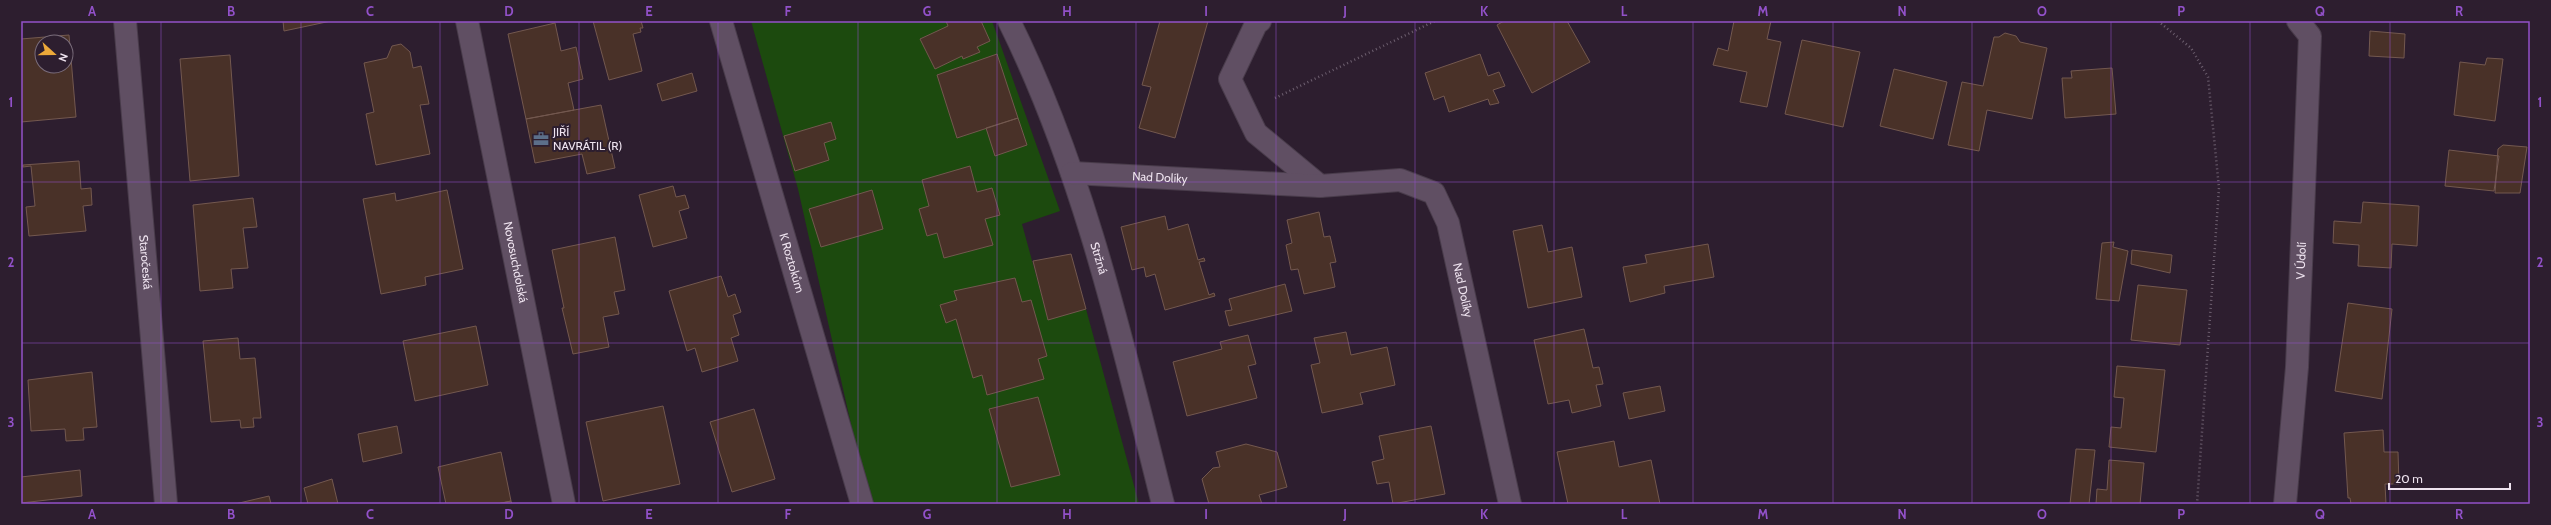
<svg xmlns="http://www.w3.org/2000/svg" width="2551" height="525" font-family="Cabin,sans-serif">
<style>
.green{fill:#1c4a0e}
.building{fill:#493128;stroke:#73584f;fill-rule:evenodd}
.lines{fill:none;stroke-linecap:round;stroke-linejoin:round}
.minor-casing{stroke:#493c4b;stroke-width:24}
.path{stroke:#6d5f6f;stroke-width:2.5;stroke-dasharray:1 3;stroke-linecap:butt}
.minor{stroke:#604f63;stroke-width:22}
.grid{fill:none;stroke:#9251c9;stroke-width:1;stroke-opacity:0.55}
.labels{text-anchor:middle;stroke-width:4;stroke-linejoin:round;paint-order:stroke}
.poi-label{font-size:12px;fill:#eee3ef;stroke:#2d1e2f;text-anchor:start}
.street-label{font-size:12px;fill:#eee3ef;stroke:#2d1e2f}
.neatline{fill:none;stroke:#9251c9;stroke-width:1.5}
.grid-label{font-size:13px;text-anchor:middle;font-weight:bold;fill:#9251c9}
</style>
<rect width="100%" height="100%" fill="#2d1e2f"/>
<path class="green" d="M751 21H992L1060 211 1022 224 1048 319 1086 309 1139 504H869L798 189Z"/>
<path class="building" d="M283 21H331L284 31Z
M593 21H641L643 28H640L641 32 633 34 642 71 609 80Z
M946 21H981L990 41 977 47 980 52 963 59 962 56 935 69 920 39 948 26Z
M1160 21H1208L1175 138 1139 128 1151 87 1142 85Z
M1504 21H1567L1590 62 1532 93 1497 25Z
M1734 21H1771L1767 39 1781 42 1767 107 1740 102 1747 72 1713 65 1718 48 1728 51Z
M555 23 561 51 576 47 583 79 568 83 574 110 526 119 508 34Z
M2370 31 2405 34 2404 58 2369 56Z
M2005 33 2016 36 2020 42 2047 48 2032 119 1987 110 1979 151 1948 145 1962 82 1983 86 1994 37H1999Z
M69 35 76 117 21 122V39ZM42 42H66V66H42Z
M1802 40 1860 52 1843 127 1785 114Z
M401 44 410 52 413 68 421 66 429 104 420 105 430 154 376 165 366 114 374 112 364 63 387 58 392 46Z
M997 54 1018 118 957 138 937 75Z
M1480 54 1488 76 1499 72 1505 86 1493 90 1499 103 1490 105 1488 99 1449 112 1444 96 1434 100 1425 73Z
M230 55 239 176 190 181 180 59Z
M2487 58 2503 59 2495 121 2454 115 2460 62 2485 65Z
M2112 68 2116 114 2065 118 2062 78H2072L2071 71Z
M1894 69 1947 82 1933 139 1880 126Z
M692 73 697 91 662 101 657 84Z
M601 105 615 168 587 174 582 154 535 163 526 119Z
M1018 118 1027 145 995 156 986 128Z
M831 122 836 139 824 143 829 160 795 171 784 136Z
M2503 145 2527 147 2520 193H2495L2498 149Z
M2449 150 2499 156 2494 191 2445 186Z
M79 161 81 189 91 188 92 205 83 206 86 231 29 236 26 207 35 206 31 166 23 167V165Z
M970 166 977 192 992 188 1000 215 985 219 993 245 944 258 937 233 927 236 919 209 929 206 922 180Z
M673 186 676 197 685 195 689 208 679 211 687 238 653 247 639 195Z
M447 190 463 269 425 277 426 285 381 294 363 199 395 193 396 201Z
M872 190 883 229 821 247 809 209Z
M253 198 257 227 243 228 248 268 231 269 233 288 200 291 193 205Z
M2363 202 2419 206 2417 246 2392 244 2391 268 2358 266 2359 245 2333 243 2334 221 2361 223Z
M1319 212 1324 237 1330 236 1336 262 1330 263 1335 287 1304 294 1298 269 1291 270 1286 245 1292 243 1287 220Z
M1165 216 1168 230 1188 224 1198 260 1204 258 1205 261 1199 262 1209 295 1214 293 1215 296 1165 310 1155 274 1146 277 1144 267 1132 270 1121 227Z
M1542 225 1548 252 1572 247 1582 297 1528 308 1513 231Z
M615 237 625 290 614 292 619 314 603 317 609 347 573 354 562 308H564L552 250Z
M2114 242 2113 247 2128 251 2119 301 2096 299 2102 243Z
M1708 244 1714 277 1664 286 1665 293 1630 302 1623 267 1647 263 1645 255Z
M2132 250 2172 255 2170 273 2131 264Z
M1071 254 1086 309 1048 320 1033 261Z
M721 276 728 297 735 294 741 312 733 315 739 335 731 338 738 361 702 372 695 348 687 351 669 291Z
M1015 278 1022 302 1031 300 1047 356 1038 359 1044 379 987 395 982 375 973 378 956 319 946 323 940 305 957 300 954 291Z
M1285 284 1292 311 1229 326 1225 311 1232 310 1229 299Z
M2138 285 2187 290 2180 345 2131 340Z
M2348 303 2392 309 2382 399 2335 391Z
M476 326 488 385 415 401 403 341Z
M1584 329 1593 368 1599 367 1603 384 1596 385 1601 406 1572 413 1569 400 1548 404 1534 340Z
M1346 332 1351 355 1387 347 1395 385 1360 393 1363 404 1322 413 1311 365 1320 363 1314 338Z
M1248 335 1256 364 1248 366 1257 398 1187 416 1173 362 1222 349 1220 342Z
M238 338 240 359 255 358 261 418H253L254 427 241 428 240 420 211 422 203 341Z
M2117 366 2165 370 2156 452 2109 447 2111 427 2121 428 2124 398 2114 397Z
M92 372 97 427 83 428 84 440 66 441 65 429 31 431 28 380Z
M1660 386 1665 411 1629 419 1623 393Z
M1038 397 1060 475 1011 487 989 409Z
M663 406 680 484 603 501 586 422Z
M754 409 775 479 732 492 710 422Z
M397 426 402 453 363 462 358 434Z
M1431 426 1445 494 1393 504 1389 482 1377 484 1372 462 1384 459 1379 436Z
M2383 430 2384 452H2398L2399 484H2385L2386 504H2351L2350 498H2348L2344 433Z
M1614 441 1619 467 1651 460 1660 504H1568L1557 452Z
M1246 444 1277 452 1287 487 1259 495 1262 504H1209L1202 479 1213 468 1220 467 1216 452Z
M2076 449 2095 450 2089 504H2070Z
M501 452 511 501 497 504H446L438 467Z
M2109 460 2144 463 2140 504H2096L2097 489 2107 490Z
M80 470 82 496 21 503V477Z
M332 479 338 504H308L304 488Z
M269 496 271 504H235Z
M511 501 512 504H497Z"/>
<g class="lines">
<defs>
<g id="minor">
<path id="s1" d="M125 21 166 504"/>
<path id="s2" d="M467 21 564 504"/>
<path id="s3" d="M721 21 862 504"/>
<path id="s4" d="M1009 21C1084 172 1122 341 1163 504"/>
<path d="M1260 21 1256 24 1230 79 1256 133 1320 186"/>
<path id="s5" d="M1072 173 1320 186 1400 180 1434 193 1448 223 1510 504"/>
<path id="s6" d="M2285 504 2297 367 2310 36 2298 21"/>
</g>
</defs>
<use href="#minor" class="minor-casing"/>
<path class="path" d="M2158 21 2191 48 2208 77 2219 188 2197 504
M1275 98 1435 21"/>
<use href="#minor" class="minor"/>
</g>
<path class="grid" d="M161 21V504M301 21V504M440 21V504M579 21V504M718 21V504M858 21V504M997 21V504M1136 21V504M1276 21V504M1415 21V504M1554 21V504M1693 21V504M1833 21V504M1972 21V504M2111 21V504M2250 21V504M2390 21V504M21 182H2530M21 343H2530"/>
<defs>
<symbol id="office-bare" viewBox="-9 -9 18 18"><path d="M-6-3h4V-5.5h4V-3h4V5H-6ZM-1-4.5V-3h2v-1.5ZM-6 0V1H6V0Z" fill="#5c6f8a" stroke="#2d1e2f" stroke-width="2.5" paint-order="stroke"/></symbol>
</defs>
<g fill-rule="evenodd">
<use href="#office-bare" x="530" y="128" width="22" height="22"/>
</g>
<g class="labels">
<g class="poi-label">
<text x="553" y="136">JIŘÍ<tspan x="553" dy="14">NAVRÁTIL (R)</tspan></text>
</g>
<g class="street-label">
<text dy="4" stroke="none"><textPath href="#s5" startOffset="88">Nad Dolíky</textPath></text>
<text dy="4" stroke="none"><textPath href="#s4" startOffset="254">Stržná</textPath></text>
<text dy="4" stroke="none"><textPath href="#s6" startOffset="244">V Údolí</textPath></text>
<text dy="4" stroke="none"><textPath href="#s1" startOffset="242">Staročeská</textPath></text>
<text dy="4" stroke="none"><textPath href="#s2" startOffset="246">Novosuchdolská</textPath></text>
<text dy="4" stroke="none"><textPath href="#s3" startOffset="252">K Roztokům</textPath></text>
<text dy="4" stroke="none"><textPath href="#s5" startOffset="467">Nad Dolíky</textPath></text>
</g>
</g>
<rect width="2551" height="525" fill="none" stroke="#2d1e2f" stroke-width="44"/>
<g transform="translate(54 54) rotate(111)"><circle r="19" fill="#2d1e2f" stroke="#7a6d7c"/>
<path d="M0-3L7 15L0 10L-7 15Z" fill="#eca93a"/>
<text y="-6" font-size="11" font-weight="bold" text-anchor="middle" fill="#eee3ef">N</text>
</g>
<path d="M2389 483v6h121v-6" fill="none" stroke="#eee3ef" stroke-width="2"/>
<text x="2395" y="483" font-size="12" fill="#eee3ef" stroke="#2d1e2f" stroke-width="3" paint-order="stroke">20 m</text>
<rect x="22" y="22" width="2507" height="481" class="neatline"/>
<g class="grid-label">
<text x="92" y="16">A</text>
<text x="231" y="16">B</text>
<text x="370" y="16">C</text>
<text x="509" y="16">D</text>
<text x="649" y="16">E</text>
<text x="788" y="16">F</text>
<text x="927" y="16">G</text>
<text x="1067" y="16">H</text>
<text x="1206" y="16">I</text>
<text x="1345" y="16">J</text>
<text x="1484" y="16">K</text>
<text x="1624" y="16">L</text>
<text x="1763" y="16">M</text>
<text x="1902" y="16">N</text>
<text x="2042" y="16">O</text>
<text x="2181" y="16">P</text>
<text x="2320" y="16">Q</text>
<text x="2459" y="16">R</text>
<text x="11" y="107">1</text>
<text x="2540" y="107">1</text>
<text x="11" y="267">2</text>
<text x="2540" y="267">2</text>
<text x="11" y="427">3</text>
<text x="2540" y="427">3</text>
<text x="92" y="519">A</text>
<text x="231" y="519">B</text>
<text x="370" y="519">C</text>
<text x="509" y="519">D</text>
<text x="649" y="519">E</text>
<text x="788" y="519">F</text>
<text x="927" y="519">G</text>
<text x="1067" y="519">H</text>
<text x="1206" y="519">I</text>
<text x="1345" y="519">J</text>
<text x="1484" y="519">K</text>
<text x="1624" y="519">L</text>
<text x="1763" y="519">M</text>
<text x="1902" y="519">N</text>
<text x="2042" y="519">O</text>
<text x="2181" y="519">P</text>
<text x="2320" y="519">Q</text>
<text x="2459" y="519">R</text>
</g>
</svg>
